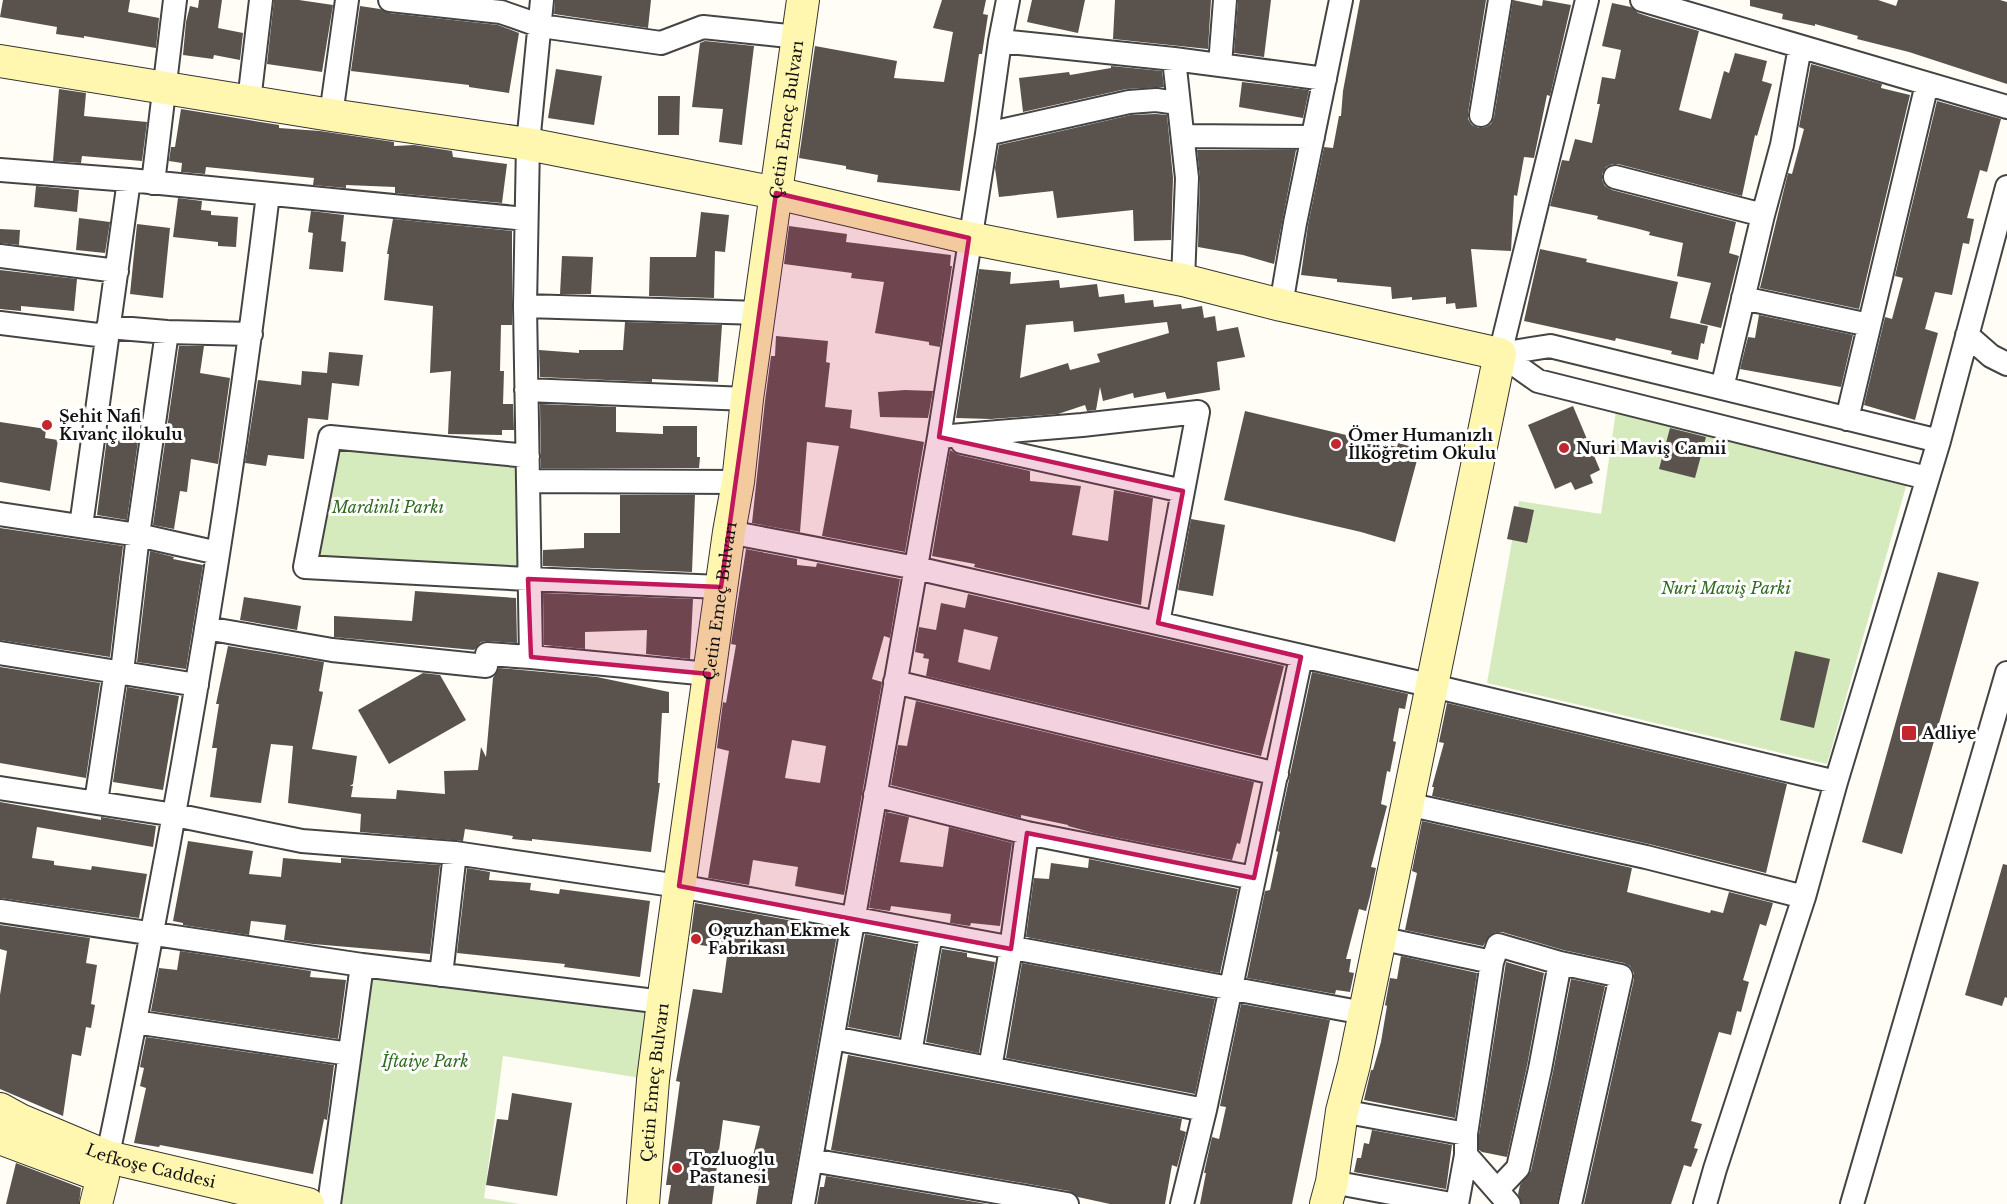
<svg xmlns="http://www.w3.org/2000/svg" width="2007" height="1204" font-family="'Libre Baskerville',serif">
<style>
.green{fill:#d5ebbd}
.building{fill:#5a524d;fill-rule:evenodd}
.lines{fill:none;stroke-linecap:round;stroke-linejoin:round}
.street-casing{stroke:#444;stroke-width:26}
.secondary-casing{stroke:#333;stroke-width:34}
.street{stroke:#fff;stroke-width:22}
.secondary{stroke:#fff6b0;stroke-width:32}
.marked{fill:#c2185b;fill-opacity:0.2;stroke:#c2185b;stroke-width:4.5;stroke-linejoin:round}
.poi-dot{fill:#c4262e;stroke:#fff;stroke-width:2}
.labels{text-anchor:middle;stroke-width:6;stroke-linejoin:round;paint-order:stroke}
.street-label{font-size:16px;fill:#111;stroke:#fff}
.poi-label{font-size:16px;font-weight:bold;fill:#111;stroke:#fff;text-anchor:start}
.park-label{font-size:16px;font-style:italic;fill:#2f6b1f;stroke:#fff}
</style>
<rect width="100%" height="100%" fill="#fffdf5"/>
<path class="green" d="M1616 411 1907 483 1827 764 1487 683 1519 501 1601 514Z
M330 437 528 456V579L305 567Z
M362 965 663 1002 653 1080 503 1056 484 1198 520 1204H329Z"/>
<path class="building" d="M3 0H130L128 12 159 18 156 48 84 36V38L56 34 57 27 0 17Z
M199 0H222L218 28 243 33 240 60 214 55 213 59 183 55 186 22 190 6 198 8Z
M274 0H299L333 5 322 72 267 64Z
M555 0H651L648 28 554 14Z
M942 0H986L983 14 988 15 982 54H979L960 191 877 182 878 175 846 169V166L799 158 815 46 897 61 894 78 944 82 953 32 933 28Z
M1032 0H1085L1078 33 1027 22Z
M1115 0H1211L1208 49 1113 39Z
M1238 0H1271L1264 57 1234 53Z
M1360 0H1486L1468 113V119L1472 125 1479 128 1486 127 1491 124 1494 117 1513 0 1542 6 1543 0 1571 5 1550 96 1547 95 1534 158 1524 157 1517 196 1514 195 1511 251 1471 249 1477 307 1456 309 1455 303 1446 304V297L1412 300V297L1392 299 1391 287 1337 282V279L1301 275 1308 225 1324 147 1333 148 1339 116H1341L1343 91Z
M1750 0H1878L1896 6 1898 0H2000L2007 2V84L1909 52 1857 39 1858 36 1815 24V26L1782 19 1783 14 1750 6Z
M1612 3 1631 7 1638 13 1650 17 1699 31 1679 110 1711 119 1724 71 1729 73 1735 53 1767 61 1762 81 1772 84 1757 136 1755 135 1742 196 1618 164H1612L1606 167 1602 174V180L1605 186 1612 190 1736 222 1729 253 1739 256 1721 328 1700 323 1711 283 1677 276 1683 243 1649 235 1650 232 1635 228 1597 219 1598 216 1550 206 1562 160 1569 161 1575 139 1592 143 1600 104H1597L1602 77 1615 79 1621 50 1602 46Z
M360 6 380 9 389 13 498 25 519 33 509 93 469 87V85L351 71Z
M705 41 754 46 742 145 719 142 723 109 692 107 700 43Z
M1811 64 1882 84 1881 88 1910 95 1859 309 1760 288 1788 173 1792 174 1804 129 1799 127Z
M1111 66 1162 71 1164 87 1126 89 1023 112 1019 78 1069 72 1070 75 1111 68Z
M556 69 602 76 594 125 548 118Z
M1242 82 1309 90 1303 118 1239 107Z
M59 89 86 93 84 116 147 122 142 161 82 156 81 163 53 161Z
M658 96H680L679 135H658Z
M1937 101 2001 119 1987 172 1980 170 1967 218 1974 219 1969 244 1963 243 1952 295 1935 292 1925 329 1938 333 1915 420 1864 405 1885 317 1892 319 1903 278 1895 276Z
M181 109 279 125V128L320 131 394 142V146L414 145 452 151 453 157 507 164 502 203 395 193V187L346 185V188L313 185 314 178 206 167 205 174 181 172 182 163 169 161 171 147H175Z
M1156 114 1167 115 1173 178 1171 240 1134 241 1133 210 1057 218 1053 191 999 197 995 168 999 145 1131 115Z
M1197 150H1296L1274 264 1243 255 1198 247 1200 178Z
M36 186 79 190 77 212 34 207Z
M178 198 202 201 201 210 211 211V215L238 217 236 247 218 246V242L173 237Z
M311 211 344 215 341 241 346 242 343 272 309 269 313 233 308 232Z
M701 212 729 215 725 252 715 251 714 298 649 296 650 257H696Z
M79 218 110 222 105 253 76 250Z
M393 219 512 231V325H501L500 371H504L503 404H513L514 430H502V435L448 434 451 371 430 373 433 306 384 300 389 254H387Z
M137 224 170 228 163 298 130 294Z
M789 226 847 234 846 242 951 255 950 266H952L940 347 929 345V342L875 333 884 282 851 278 852 273 784 264Z
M0 229 20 230 19 245 0 243Z
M1540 249 1587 259 1586 262 1678 282 1670 318 1708 326 1704 344 1701 343 1698 360 1671 354 1672 351 1616 338 1615 341 1524 321Z
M562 256 593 257 591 294H560Z
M979 269 1011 272 1010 284 1059 280 1060 288 1097 284 1099 297 1124 294 1125 303 1153 300 1154 307 1181 304 1182 309 1202 306 1204 318 1215 316 1217 331 1238 327 1245 357 1217 362 1220 390 1167 399 1165 392 1134 398 1133 393 1103 401 1100 387 1096 410 1087 411 1085 405 1058 414 991 419 956 418ZM1073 321 1074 332 1167 322 1169 333 1097 354 1100 362 1070 370 1068 363 1020 378 1026 325Z
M0 270 77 279 74 311 21 306V311L0 309Z
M1759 315 1853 335 1841 387 1740 369 1748 337 1755 338Z
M625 322 722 325 718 382 652 379V382L540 377 539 350 579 353V350H623Z
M776 336 828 341 826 362 830 363 825 407 852 410 850 428 924 442 905 552 822 536 839 446 807 442 800 532 752 523 765 401 771 356H775Z
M179 346H204L200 373 230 378 218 464 191 459 187 492 180 491 174 529 153 525Z
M329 352 363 355 359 386 332 383 328 420 308 418 304 459 268 455 266 466 245 463 258 380 301 385 302 371 327 373Z
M905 390 933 391 928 418 880 417 878 392Z
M540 404 616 407V432L663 434V426H697V457H700L699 468H541Z
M1573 406 1600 470 1590 475 1593 483 1575 490 1571 482 1555 489 1528 425Z
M1245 411 1397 447 1398 443 1420 449 1395 542 1361 532 1224 500Z
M0 422 46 429 45 438 58 440 50 491 0 482Z
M1670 428 1706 437 1695 478 1659 469Z
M107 438 138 441 127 520 97 515Z
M950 450 959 455 1030 471V481L1081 486 1072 535 1108 541 1114 490 1153 498 1141 605 974 567 975 564 932 556Z
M620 495H695L692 572 543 566V550L584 548V533H620Z
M1514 506 1534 510 1527 543 1507 539Z
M1191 519 1225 525 1213 596 1178 590Z
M0 528 123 546 110 657 0 640Z
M746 549 797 559V565L816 567 817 563 900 579 890 638 884 636 872 679 882 682 844 895 795 886 798 867 753 860 749 885 708 878 729 751 717 748 723 702 726 703 736 645 731 644ZM792 740 826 746 820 783 785 778Z
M150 551 174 557 173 559 203 565 186 669 137 662Z
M1938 572 1979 582 1902 854 1862 842Z
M415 591 516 598 517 643 487 641 481 642 474 650 334 637V616L412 621Z
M543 593 693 599 690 659 646 654 647 630 585 632V649L544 645Z
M968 594 1284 666 1261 756 926 676 929 659 923 658 924 654 915 652 919 627 936 630 941 603 965 608ZM964 629 998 637 990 670 958 662Z
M244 597 301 606 297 630 240 620Z
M228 646 324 662 319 691 323 692 312 749 357 756 353 784 350 786H353L351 797 396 799 397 790 445 794 444 771 478 770 481 747 486 757 493 678 499 668 597 677 669 692V713H662L658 783H660L651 852 532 839V841L512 839 513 836 465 829 463 841 360 832 361 814 288 803 293 746 271 744 261 803 210 797 217 748H212L219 704H216Z
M1795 651 1830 659 1814 728 1780 720Z
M0 667 100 683 86 778 0 763Z
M1312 672 1408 694 1405 709 1399 708 1393 741 1396 742 1390 772 1387 771 1381 804 1387 806 1371 867 1376 868 1370 896 1366 911 1359 909 1346 959H1351L1349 972 1354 973 1350 992 1336 990 1335 994 1247 978 1265 891 1270 890 1278 852 1276 851 1280 832 1278 831Z
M423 673 440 675 466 720 389 764 358 710Z
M127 687 179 696 163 790 113 782Z
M916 701 1254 782 1240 844 1237 843 1232 860 1094 833 1068 826V825L1021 815V818L891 785 898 745 907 746Z
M1447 703 1787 784 1766 873 1649 844 1432 796 1434 787H1432L1444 743 1439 742Z
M0 802 101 820V817L156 826 153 847 37 827 32 858 54 861V865L91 870 92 866 147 874 139 918 0 898Z
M886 812 909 817 900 862 943 867 949 827 1012 843 1000 926 971 923 970 926 950 923 951 914 891 906 890 911 869 908Z
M1422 821 1632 868 1627 892 1710 913 1711 910 1723 913 1729 892 1773 903 1766 926 1760 924 1743 980 1749 982 1741 1012 1737 1011 1731 1035 1719 1032 1691 1121 1702 1124 1694 1148 1698 1149 1691 1167 1684 1165 1671 1204H1584L1634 979V973L1630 966 1624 963 1563 950 1502 932H1496L1490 935 1483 946 1405 930 1417 873 1412 871Z
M188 841 253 851 249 874 281 877 283 858 341 863V858L440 865 430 954 313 944 284 940 286 925 251 921 249 935 183 925V923L173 921Z
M1089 859 1238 889 1220 973 1026 937 1034 878 1049 879 1051 863 1088 868Z
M2003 864 2007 865V998L2005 997 2002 1006 1965 995Z
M467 868 490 872 489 880 531 883 530 890 559 894 560 889 650 901 640 977 564 967 565 964 457 953Z
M695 903 838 929 790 1204H756L761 1171 750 1168 760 1126 723 1120 712 1204H668L671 1185H666L680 1082 676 1081 693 989 722 993 728 949 700 945V942L690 941Z
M0 925 90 938 86 963 97 965 91 1004 95 1005 91 1028 86 1027 81 1056 72 1054 63 1116 0 1089V995L7 951 0 949Z
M865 934 916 944 899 1037 848 1027Z
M942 949 967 953V957L995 962 979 1053 926 1042Z
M180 951 311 971 310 977 346 980 338 1039 151 1011 159 968 177 970Z
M1401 956 1477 973 1455 1118 1364 1100 1371 1070H1373L1381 1042 1387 1006 1385 1005 1390 978 1397 979Z
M1506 962 1544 973 1527 1066 1507 1157 1482 1152 1479 1150V1135Z
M1022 963 1215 999 1195 1094 1006 1058Z
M1571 979 1605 986 1557 1204H1522L1518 1194 1520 1185 1531 1171 1553 1072Z
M1241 1004 1330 1020 1292 1204H1200L1206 1173H1204L1212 1137 1219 1139 1226 1107 1220 1106Z
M146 1037 334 1065 327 1120 324 1119 313 1174 160 1145 159 1147 134 1143 146 1088 140 1086 144 1068 140 1067Z
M848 1055 1182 1119 1180 1130 1186 1132 1177 1167 1172 1165 1165 1204H1110L1078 1197 1069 1191 831 1150Z
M512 1093 572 1103 557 1196 486 1185 497 1119 508 1120Z
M1372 1130 1452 1145 1446 1189 1354 1172 1357 1158H1361L1364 1143 1369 1144Z
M16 1163 81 1188 79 1204H6Z
M826 1176 987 1204H817L820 1187H824Z"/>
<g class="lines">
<defs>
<path id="street" d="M390 0 501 12 541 26 661 43 703 27 798 37
M1642 0 2007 107
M1000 41 1174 59 1325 79
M1174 59 1187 178 1183 280
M1220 65 1225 0
M249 101 261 0
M331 115 347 0
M1481 115 1500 0
M987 134 1129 102 1156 100 1178 103
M1183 136 1313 137
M0 170 129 180 526 219
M1615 177 1763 215
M153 183 175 0
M0 256 117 271
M1743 298 1869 325
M1281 305 1295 223 1341 0
M525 306 760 313
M0 323 106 336
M108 327 167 332 251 334
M1967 335 1991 356 2007 364
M1500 354 1550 346 1939 441
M1500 354 1538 381 1927 478
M1500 354 1587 0
M1722 388 1763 215 1782 145 1800 47
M526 390 747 399
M1847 419 1927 84
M939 437 1082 425 1198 412 1158 623
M962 442 1183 491
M528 456 330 437 305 567 528 579 721 587
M528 481 738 482
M0 514 138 535 218 553
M81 526 129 180
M729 532 916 568 1433 686 1836 782
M206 628 332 650 486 666 487 654 531 657 525 306 528 144 542 0
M0 653 197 685
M531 657 709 674
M122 672 138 535 167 332
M895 682 1277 774
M0 788 175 815 302 841 455 853 679 886 1364 1013
M875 795 1027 833 1254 878
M96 802 116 670
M1407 804 1646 857 1804 897
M0 911 362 965 663 1002
M1379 938 1492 962 1498 945 1560 963 1621 976 1570 1204
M441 975 455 853
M135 1022 349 1054
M833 1038 1205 1110
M910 1053 931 934
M990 1068 1011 949 1027 833
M1342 1111 1466 1134
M1466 1155 1509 1204
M811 1160 1067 1204
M104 1172C122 1092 137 1012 152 932 199 688 238 442 268 194
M1332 1182 1451 1204
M1497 1190 1518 1168 1540 1069 1560 963
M329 1204 362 965
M803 1204 939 437 987 134 1000 41 1008 0
M1182 1204 1205 1110 1301 657
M1457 1204 1466 1155V1134L1492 962
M1705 1204 1715 1169 1804 897 1836 782 1939 441 2007 187
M1852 1204 2007 673"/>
<g id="secondary">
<path d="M0 61 331 115 528 144 776 193 969 238 1183 280 1281 305 1500 354 1354 1065 1342 1111 1332 1182 1326 1204"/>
<path id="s1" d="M0 1109 20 1120 108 1157 308 1204"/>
<path d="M0 1136 5 1140 88 1171"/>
<path d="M96 1204 103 1176"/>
<path id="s2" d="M643 1204 653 1080 663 1002 729 532 738 482 747 399 803 0"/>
</g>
</defs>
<use href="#street" class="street-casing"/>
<use href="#secondary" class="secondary-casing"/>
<use href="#street" class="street"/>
<use href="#secondary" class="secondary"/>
</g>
<path class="marked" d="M776 193 969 238 939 437 1183 491 1158 623 1301 657 1254 878 1027 833 1011 949 679 886 709 674 531 657 528 579 721 587Z"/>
<g class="poi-dot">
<circle cx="47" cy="425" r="6"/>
<circle cx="1336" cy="444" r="6"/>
<circle cx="1564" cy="448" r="6"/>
<rect x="1901" y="725" width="16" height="16" rx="3"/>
<circle cx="696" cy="939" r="6"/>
<circle cx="677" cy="1168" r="6"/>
</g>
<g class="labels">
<g class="street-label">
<text dy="6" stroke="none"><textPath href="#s2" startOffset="1094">Çetin Emeç Bulvarı</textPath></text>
<text dy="6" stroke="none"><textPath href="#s2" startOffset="608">Çetin Emeç Bulvarı</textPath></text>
<text dy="6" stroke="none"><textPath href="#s2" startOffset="122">Çetin Emeç Bulvarı</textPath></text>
<text dy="6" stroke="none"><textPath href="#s1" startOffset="162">Lefkoşe Caddesi</textPath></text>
</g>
<g class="poi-label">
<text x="59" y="422">Şehit Nafi<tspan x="59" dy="18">Kıvanç ilokulu</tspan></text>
<text x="1348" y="441">Ömer Humanızlı<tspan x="1348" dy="18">İlköğretim Okulu</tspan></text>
<text x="1576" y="454">Nuri Maviş Camii</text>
<text x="1922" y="739">Adliye</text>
<text x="708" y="936">Oguzhan Ekmek<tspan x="708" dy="18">Fabrikası</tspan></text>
<text x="689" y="1165">Tozluoglu<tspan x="689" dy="18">Pastanesi</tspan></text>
</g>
<g class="park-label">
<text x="388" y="513">Mardinli Parkı</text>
<text x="1726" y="594">Nuri Maviş Parki</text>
<text x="425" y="1067">İftaiye Park</text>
</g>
</g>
</svg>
